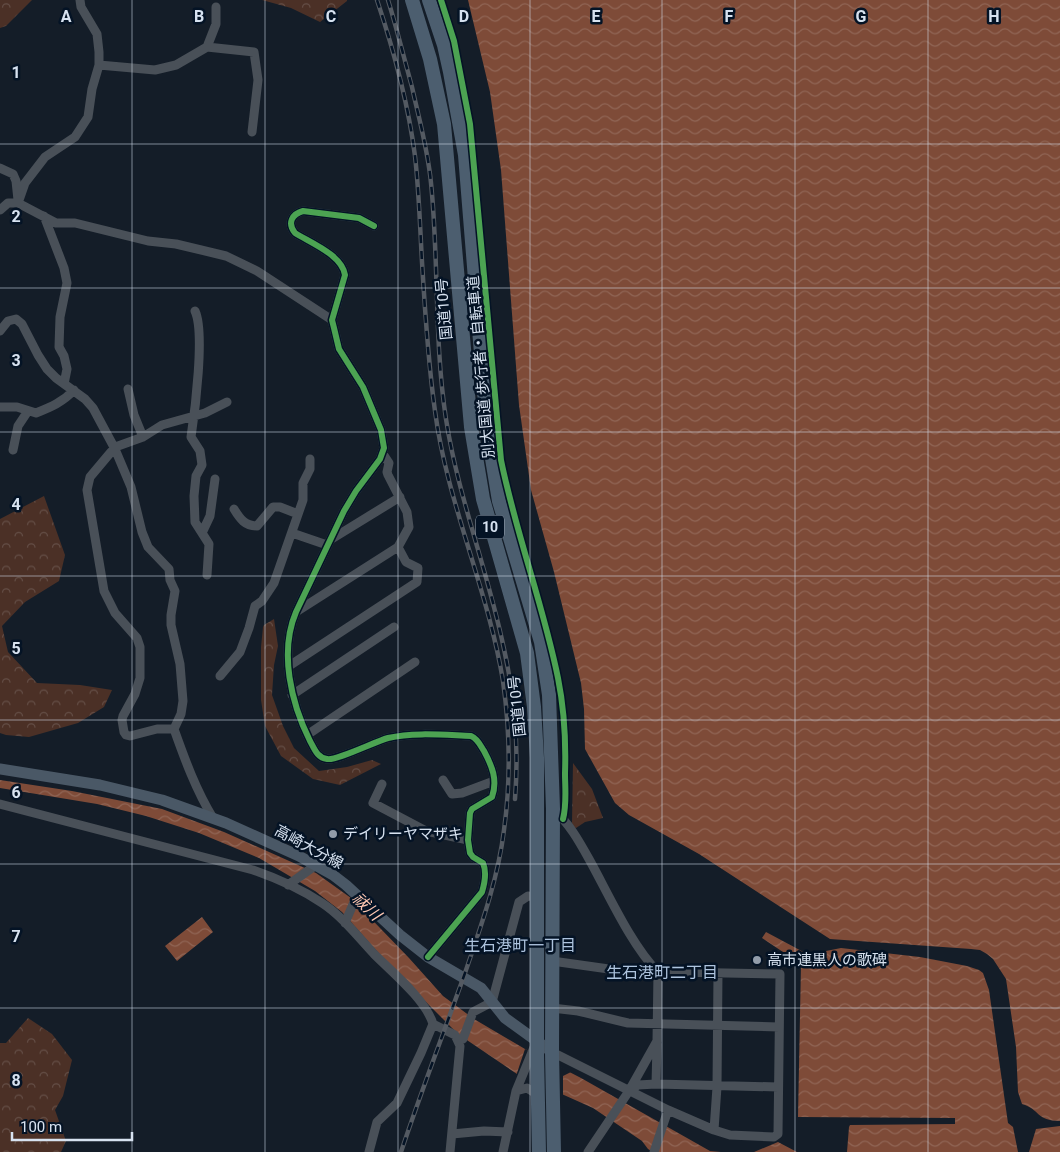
<svg xmlns="http://www.w3.org/2000/svg" width="1060" height="1152" font-family="Roboto,'Noto Sans JP',sans-serif">
<style>
.forest{fill:url(#forest-crowns)}
.water{fill:url(#water-waves)}
.pier{fill:#141d28}
.lines{fill:none;stroke-linecap:round;stroke-linejoin:round}
.minor{stroke:#495058;stroke-width:9}
.major{stroke:#4a5866;stroke-width:11}
.highway{stroke:#4c5e6f;stroke-width:14}
.rail-casing{stroke:#545a62;stroke-width:4.5}
.rail{stroke:#041325;stroke-width:2.5;stroke-dasharray:8;stroke-linecap:butt}
.cycleway-casing{stroke:#041325;stroke-width:9}
.cycleway{stroke:#4ca352;stroke-width:6}
.grid{fill:none;stroke:#d7e2f0;stroke-width:1;stroke-opacity:0.55}
.poi-dot{fill:#939daa;stroke:#041325;stroke-width:2}
.labels{text-anchor:middle;stroke-width:5;stroke-linejoin:round;paint-order:stroke}
.shield{fill:#041325;stroke:#98a4b3;stroke-width:1}
.shield-label{font-size:14px;font-weight:bold;fill:#d7e2f0}
.street-label{font-size:15px;fill:#d7e2f0;stroke:#041325}
.poi-label{font-size:15px;fill:#d7e2f0;stroke:#041325;text-anchor:start}
.water-label{font-size:16px;font-style:italic;fill:#fdc7b2;stroke:#041325}
.neighbourhood-label{font-size:16px;fill:#aec4de;stroke:#041325}
.grid-label{font-size:16px;text-anchor:middle;font-weight:bold;fill:#d7e2f0;stroke:#041325;stroke-width:5;stroke-linejoin:round;paint-order:stroke}
</style>
<defs>
<pattern id="forest-crowns" width="20" height="18" patternUnits="userSpaceOnUse" patternTransform="scale(1.25)"><rect width="20" height="18" fill="#4b3026"/><path d="M2 6a3 3 0 1 1 6 0M12 15a3 3 0 1 1 6 0" fill="none" stroke="#644e46"/></pattern>
<pattern id="water-waves" width="16" height="10" patternUnits="userSpaceOnUse" patternTransform="scale(1.25)"><rect width="16" height="10" fill="#7e4b38"/><path d="M0 5q4-4 8 0t8 0" fill="none" stroke="#906555"/></pattern>
</defs>
<rect width="100%" height="100%" fill="#141d28"/>
<path class="forest" d="M0 0H32L6 26 0 28Z
M262 0H347V1L320 22 291 8Z
M44 496 65 555 59 581 25 602 2 626 8 652 37 683 80 685 112 690 104 707 78 723 29 737 6 735 0 733V519Z
M274 619 278 646 274 665 272 695 283 726 294 748 319 771 347 767 372 760 381 764 340 785 313 779 281 756 265 726 261 700V647L263 627 264 625Z
M573 763 592 789 603 818 585 822 576 828 573 827 572 823Z
M28 1018 52 1034 72 1060 63 1096 55 1110 66 1141 61 1152H0V1043H6Z"/>
<path class="water" d="M468 0H1060V1121C1036 1121 1040 1109 1022 1104L1018 1092 1016 1047 1006 979 993 959 987 954 980 950 971 949 830 939 699 854 629 815 615 803 585 749 584 709 581 683 554 572 531 490 519 405 501 170 490 92Z
M0 780 72 791 162 809 224 832 316 873 351 898 409 958 443 996 474 1019 525 1049 581 1078 710 1151 721 1152H653L648 1149 642 1141 593 1108 517 1074 458 1034 392 968 342 912 315 891 259 858 199 833 146 816 97 804 0 788Z
M202 917 213 932 177 961 165 946Z
M766 932 809 955 824 959 826 951 841 948 920 957 967 966 979 970 983 973 989 990 1008 1123 1013 1127 1018 1152H847L849 1127 850 1125 955 1124V1118L798 1117 801 964 762 938Z
M1060 1126V1152H1029L1036 1129Z
M778 1142 797 1152H754Z"/>
<path class="pier" d="M525 1049 571 1072 563 1076V1098L516 1076Z"/>
<g class="lines">
<path class="minor" d="M207 47 254 52 258 80 252 132
M99 65 155 70 176 65 207 47 216 24V7
M0 168 13 174 16 181 18 200
M18 203 25 183 45 157 75 137 88 117 92 89 99 65V52L97 34 81 7 80 0
M0 210 8 203H18L56 223H75L148 241 176 244 226 256 257 271 332 320
M44 216 64 268 67 283 60 317 59 347 64 356 67 369 64 384
M374 226 359 218 303 211C292 214 287 223 295 233 311 243 342 255 345 275L332 320 334 328 339 349 363 387 381 430 384 448 380 459 356 491 344 511 296 612C279 652 291 703 310 741 314 748 317 758 327 759 336 761 374 742 388 738 414 732 444 735 471 736 478 739 480 745 484 751 492 766 498 780 492 797L472 809 470 813 468 840 470 853 473 857 483 863C487 872 485 882 482 892L428 957
M195 311C205 332 195 411 191 437L200 451 202 465 196 476 194 496 195 522 209 544 207 575
M0 331 8 321 16 319 22 324 38 355 47 369 56 378 85 399 93 408 115 449 131 487 142 532 148 547 169 569 170 580 175 591 171 615V625L180 664 183 701 181 714 174 729
M128 389 134 415 143 437
M0 407H17L36 413C51 407 63 402 74 390
M13 450 18 426 28 411
M234 509C240 519 245 526 257 526L273 507H280L298 514
M202 533 210 516 215 479
M292 533 327 545
M330 540 400 497
M296 612 398 547
M289 666 417 582 418 568 406 562 398 547 409 527 407 512 388 475 387 472 389 463 383 454
M220 676 240 652 249 628 255 606 262 601 274 583 303 500V483L310 469V459
M292 695 394 627
M307 735 415 662
M443 780 452 794 462 793 494 781
M382 784 373 803 426 831 468 840
M0 804 253 870C276 878 301 889 322 903 342 916 358 937 374 954 392 972 426 1000 433 1024L421 1053 397 1103 377 1122 369 1152
M553 809C569 823 579 841 589 859 608 893 631 945 658 972L657 1041 629 1091 588 1152
M213 818C196 790 185 760 174 729H157L130 736 126 735 124 732 122 720 123 716 135 694 140 678V647L137 638 115 613 104 591 87 490 90 477 111 452 118 446 143 437 162 425 205 413 227 402
M288 885 316 865
M345 923 357 895
M552 1008 578 1011 628 1023 779 1027
M433 1024 455 1035 460 1046 450 1152
M459 1041 463 1039 473 1012 492 1002 519 902 528 896 537 897
M552 1052 668 1110 714 1130 730 1135 774 1137 778 1134 780 974 623 971 552 961
M656 1084 657 1044
M516 1091 527 1088 538 1095
M630 1091 638 1085 656 1084 778 1087
M714 1130 717 1087 718 973
M452 1134 484 1131 508 1132
M503 1152 516 1091 535 1045
M654 1152 668 1110"/>
<path class="major" d="M0 769 100 785 162 800 226 823 299 856 333 875 346 885 400 935 428 957 481 988 505 1018 552 1052"/>
<path class="highway" d="M412 0 430 59 444 124 471 427 483 499 527 653 534 707 537 758V1055L539 1152
M429 0 444 45 450 72 465 155 487 428 499 501 541 642 549 695 553 809 552 1052 554 1152"/>
<defs>
<path id="rail" d="M377 0C394 51 408 102 415 156 419 191 420 227 422 262 425 312 428 362 435 411 447 503 488 589 503 681 510 731 511 780 504 830 498 879 481 926 465 973 444 1032 421 1092 401 1152
M388 0C397 29 404 58 412 87 419 119 428 150 431 183 439 261 434 341 446 419 458 497 488 571 504 649 515 698 519 748 515 799"/>
</defs>
<use href="#rail" class="rail-casing"/>
<use href="#rail" class="rail"/>
<defs>
<path id="cycleway" d="M441 0 454 41 470 124 501 460C516 534 543 604 558 678 564 708 566 742 565 773 565 788 567 804 563 819
M374 226 359 218 303 211C292 214 287 223 295 233 311 243 342 255 345 275L332 320 334 328 339 349 363 387 381 430 384 448 380 459 356 491 344 511 296 612C279 652 291 703 310 741 314 748 317 758 327 759 336 761 374 742 388 738 414 732 444 735 471 736 478 739 480 745 484 751 492 766 498 780 492 797L472 809 470 813 468 840 470 853 473 857 483 863C487 872 485 882 482 892L428 957"/>
</defs>
<use href="#cycleway" class="cycleway-casing"/>
<use href="#cycleway" class="cycleway"/>
</g>
<path class="grid" d="M132 0V1152M265 0V1152M398 0V1152M530 0V1152M662 0V1152M795 0V1152M928 0V1152M0 144H1060M0 288H1060M0 432H1060M0 576H1060M0 720H1060M0 864H1060M0 1008H1060"/>
<g class="poi-dot">
<circle cx="333" cy="834" r="5"/>
<circle cx="757" cy="960" r="5"/>
</g>
<g class="labels">
<rect class="shield" x="476" y="515.5" width="28" height="23" rx="4"/>
<g class="shield-label">
<text x="490" y="532">10</text>
</g>
<g class="street-label">
<text transform="translate(444 309) rotate(-95)" y="5">国道10号</text>
<text transform="translate(481 367) rotate(-95)" y="5">別大国道 歩行者・自転車道</text>
<text transform="translate(517 706) rotate(-96)" y="5">国道10号</text>
<text transform="translate(309 847) rotate(28)" y="5">高崎大分線</text>
</g>
<g class="poi-label">
<text x="343" y="839">デイリーヤマザキ</text>
<text x="767" y="965">高市連黒人の歌碑</text>
</g>
<g class="water-label">
<text transform="translate(367 906) rotate(43)" y="6">祓川</text>
</g>
<g class="neighbourhood-label">
<text x="520" y="951">生石港町一丁目</text>
<text x="662" y="978">生石港町二丁目</text>
</g>
</g>
<g class="grid-label">
<text x="66" y="22">A</text>
<text x="199" y="22">B</text>
<text x="331" y="22">C</text>
<text x="464" y="22">D</text>
<text x="596" y="22">E</text>
<text x="729" y="22">F</text>
<text x="861" y="22">G</text>
<text x="994" y="22">H</text>
<text x="16" y="78">1</text>
<text x="16" y="222">2</text>
<text x="16" y="366">3</text>
<text x="16" y="510">4</text>
<text x="16" y="654">5</text>
<text x="16" y="798">6</text>
<text x="16" y="942">7</text>
<text x="16" y="1086">8</text>
</g>
<path d="M12 1132v8h120v-8" fill="none" stroke="#d7e2f0" stroke-width="2.5"/>
<text x="20" y="1132" font-size="15" fill="#d7e2f0" stroke="#041325" stroke-width="4" paint-order="stroke">100 m</text>
</svg>
